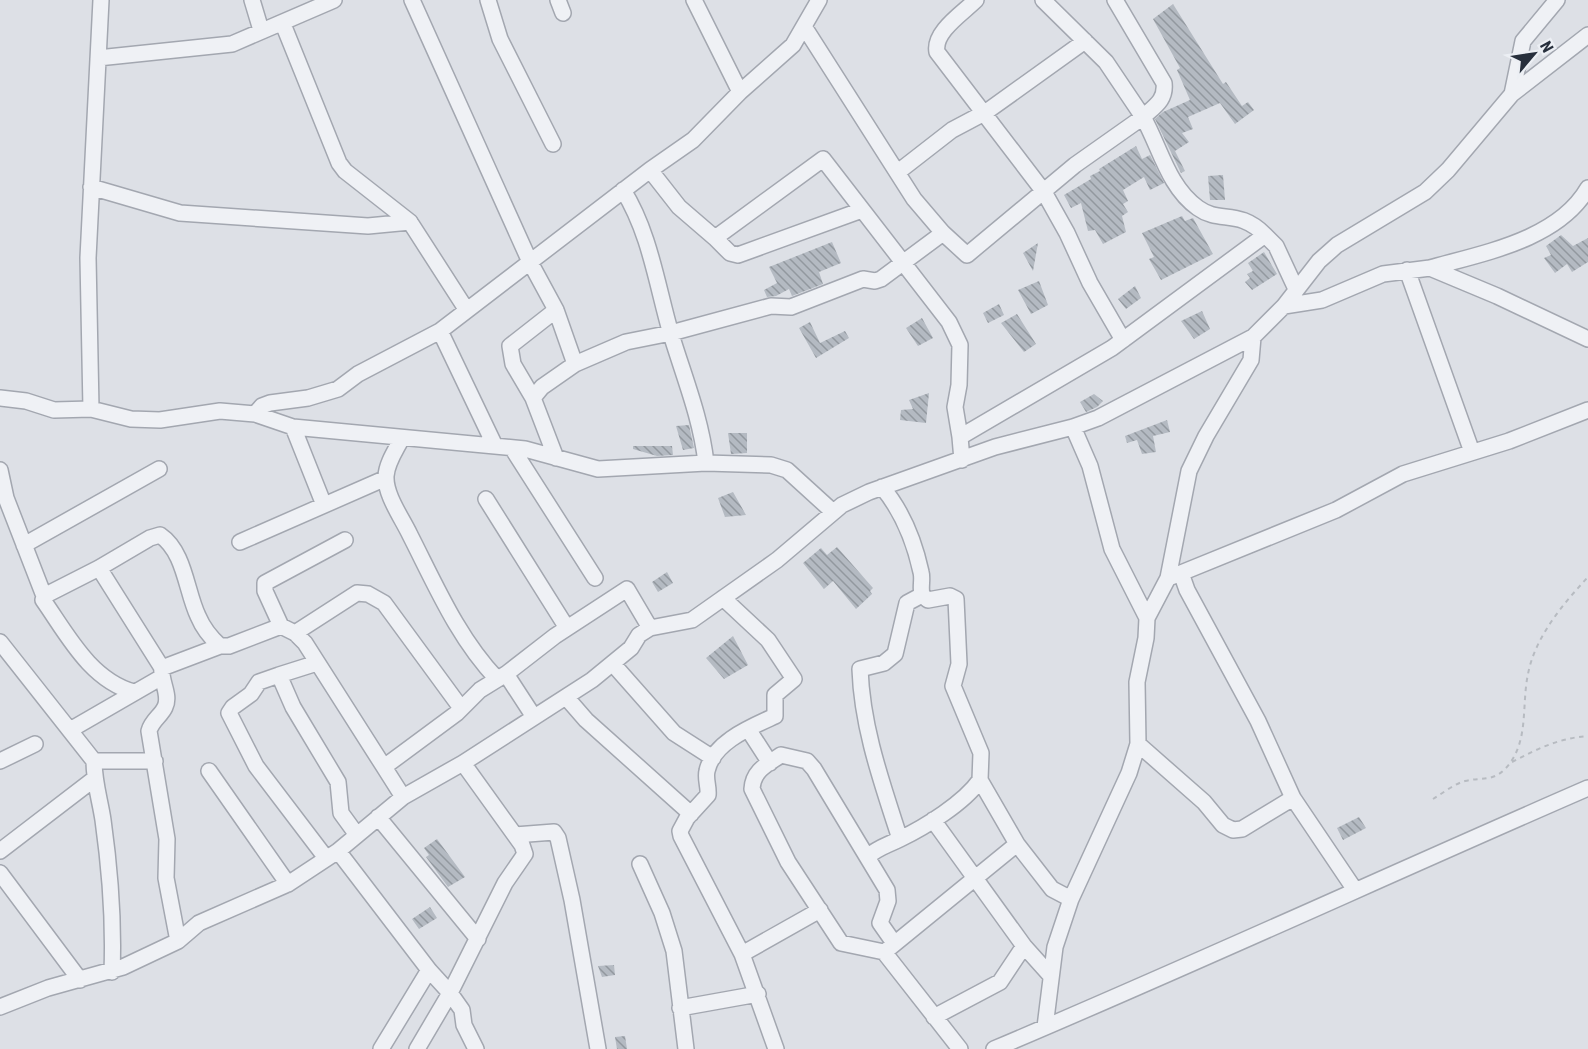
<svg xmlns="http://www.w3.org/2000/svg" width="1588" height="1049" font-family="'Roboto Condensed',sans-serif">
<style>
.building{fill:url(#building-back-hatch)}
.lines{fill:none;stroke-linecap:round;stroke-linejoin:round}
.minor-casing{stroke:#a3a7b0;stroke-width:18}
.path{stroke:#b7bbc1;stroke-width:2;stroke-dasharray:4.5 4.5;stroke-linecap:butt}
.minor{stroke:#eff1f5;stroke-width:15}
</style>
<defs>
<pattern id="building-back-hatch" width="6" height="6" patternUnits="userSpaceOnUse" patternTransform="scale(1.5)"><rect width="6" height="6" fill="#b4bac2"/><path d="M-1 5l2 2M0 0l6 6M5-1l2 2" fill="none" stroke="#92989f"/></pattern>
</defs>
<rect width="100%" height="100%" fill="#dde0e6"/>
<path class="building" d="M1173 4 1223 84 1226 82 1242 106 1248 102 1254 110 1235 124 1220 103 1188 117 1193 129 1182 133 1189 142 1175 151 1185 171 1181 173 1155 119 1163 112 1190 100 1177 70 1180 68 1153 19Z
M1136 146 1142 159 1150 155 1164 183 1150 190 1144 177 1123 190 1128 201 1123 204 1128 212 1122 216 1126 232 1103 244 1095 230 1088 231 1081 203 1071 208 1064 195 1091 179 1090 176 1100 171 1099 169Z
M1223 175 1225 200H1210L1208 176Z
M1182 216 1185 221 1193 218 1213 254 1161 280 1149 259 1154 257 1142 233Z
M1561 235 1573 246 1588 238V262L1572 272 1567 264 1555 273 1544 258 1551 255 1546 246Z
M832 242 841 263 819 272 823 284 792 296 789 289 776 296 767 297 764 290 777 283 769 267Z
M1038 243 1033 271 1023 253Z
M1264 252 1277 274 1252 290 1245 282 1250 278 1247 274 1253 271 1248 263Z
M1039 281 1048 305 1031 314 1018 290Z
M1135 286 1141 298 1126 309 1118 299Z
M999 304 1004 315 988 323 983 313Z
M1202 311 1210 329 1194 339 1181 321Z
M1017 314 1036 344 1024 352 1001 323Z
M922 318 933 338 918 346 906 328Z
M810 322 820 343 845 331 849 338 816 358 799 328Z
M929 393 926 423 900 420 901 410 913 409 909 400Z
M1094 394 1103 401 1097 407 1086 412 1080 402Z
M1167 420 1170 432 1153 436 1156 452 1142 454 1137 440 1127 443 1125 436Z
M689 425 694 448 683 450 676 426Z
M728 433H747V453L731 454Z
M633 446H672L673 455 657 456 633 449Z
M733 492 746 515 725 517 718 498Z
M837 547 873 588 870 591 872 594 856 609 833 581 824 589 803 563 821 548 827 555Z
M667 572 673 583 658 592 652 582Z
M733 636 748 665 724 679 706 658Z
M1359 817 1366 828 1343 840 1337 828Z
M437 839 465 877 448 887 426 857 429 855 424 848Z
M430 907 437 918 419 929 412 919Z
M614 965 615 975 602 977 598 966Z
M625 1036 627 1049H617L615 1037Z"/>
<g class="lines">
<defs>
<path id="minor" d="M252 0 261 30
M412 0 530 262 556 310 575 364
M488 0 500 39 553 144
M558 0 563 13
M694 0 740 92
M976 0C963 13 933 32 937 52L1044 192 1067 233 1090 283 1123 340
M1115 0 1164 83C1166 100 1155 106 1143 117 1160 147 1168 187 1198 208 1220 224 1238 208 1265 235
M283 24 339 163 345 171 410 222 466 309
M805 28 914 199 943 233 967 255 1075 165 1143 117 1106 62 1043 0
M98 58 232 44 334 0
M1512 94 1588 35
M650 170 679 207 715 238 823 159 949 322 960 345 959 385 955 407 960 437
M898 172 952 130 986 112 1085 41
M91 187 180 213 368 226 410 222
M623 190C650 233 657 286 671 334 684 377 701 418 706 463
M715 238 730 253 738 255 862 210
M1430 268C1483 253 1558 240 1588 188
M1407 270 1472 452
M1284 306 1322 300 1383 274 1430 268 1497 296 1588 339
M440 331 495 446
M0 398 26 401 54 410 91 409 131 419 160 420 220 411 255 414 293 427 525 449 598 469 706 463 771 465 787 470 832 511
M533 398 513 364 510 346 556 310
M91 409 88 258 101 0
M255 414 262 406 270 403 308 398 338 389 358 374 440 331 650 170 693 140 740 92 793 45 819 0
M293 427 324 505
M1073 427 1090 466 1112 549 1147 618
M402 438C396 450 387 462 386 476 385 495 402 518 410 535 436 586 458 638 497 679
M512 448 595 578
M556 458 533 398 542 387 575 364 626 342 671 333 771 306 791 307 863 279 875 281 881 279 943 233
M962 460 960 437 1112 348 1265 235 1276 246 1296 289
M0 470 6 498 44 596
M882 487C903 512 914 540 921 572 923 579 920 587 922 595L928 600 950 596 956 599 959 664 953 686 981 753 980 780 1017 844 1052 889 1071 899
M486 499 567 628
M240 542 386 478
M24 545 159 469
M99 568 162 668
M1181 573 1336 510 1403 474 1509 441 1588 410
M1171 577 1181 573 1187 590 1258 721 1293 798 1355 890
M723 598 768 640 794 679 775 695V716C751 727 713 742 707 771 705 779 709 787 708 795L687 818 680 831 681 836 742 954 820 910
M281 626 265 591V583L345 540
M295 633 357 593 368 594 384 603 461 708
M0 642 94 761C94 782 100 800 103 820 110 870 114 922 112 972
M317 663 279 675 293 707 338 782 341 813 357 835
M613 664 674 733 713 758
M506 674 534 717
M279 675 259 682 251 694 233 707 229 713 256 766 326 858
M134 692C90 680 67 634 43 600L44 596 99 568 150 538 160 535C185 552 186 591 198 616 203 628 211 638 220 646H229L281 626 295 633 305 643 384 767
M566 697 586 720 691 814
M748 729 770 763
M70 730 160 678
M1138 744 1204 802 1223 825 1233 830 1242 829 1293 798
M0 761 35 744
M94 761H155
M209 771 288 884
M403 797 384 767 457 713 480 690 506 674 555 636 627 589 650 628
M378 817 478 939
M933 820 1024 946 1050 975
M515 835 554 832 558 838 572 900 598 1049
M900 839C882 783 862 728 860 669L884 663 895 654 907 603 922 595
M0 851 94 779
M338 851 429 970 450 993 462 1010 464 1025 476 1049
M867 857C879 847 886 846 900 839 925 827 964 803 980 780
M640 864 662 913 674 951 686 1049
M0 873 80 980
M178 941 166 878 167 839 149 731C152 720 161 716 165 707 171 695 160 681 162 668L220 646
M894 943 880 923 888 901 887 890 814 769 807 761 781 755C768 764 753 770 752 789L788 862 841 943 884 952 960 1049
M887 950 1017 844
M742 954 776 1049
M0 1007 48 988 123 967 178 941 199 923 288 884 338 851 403 797 463 763 592 680 631 648 639 635 650 628 692 620 777 560 842 505 869 492 995 447 1073 427 1098 418 1253 337 1284 306 1319 261 1337 245 1425 192 1448 170 1512 94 1523 41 1557 0
M680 1008 758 994
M934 1017 1000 982 1024 946
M1045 1027 1055 947 1071 899 1129 773 1138 744 1137 682 1146 638 1147 618 1168 578 1189 471 1206 436 1251 360 1253 337
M381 1049 429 970
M417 1049 450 993 505 883 525 854 522 845 463 763
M994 1049C1193 965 1390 874 1588 788"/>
</defs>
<use href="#minor" class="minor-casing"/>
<path class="path" d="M1512 762C1537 749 1559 738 1588 736
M1433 799C1443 793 1454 784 1465 781 1480 777 1491 782 1504 770 1530 744 1521 707 1528 674 1535 637 1563 604 1588 577"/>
<use href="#minor" class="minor"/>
</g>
<g transform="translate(1534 54) rotate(61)" stroke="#eceff4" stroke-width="4.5" paint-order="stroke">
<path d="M0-4.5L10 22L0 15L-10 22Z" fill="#272f3c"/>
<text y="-9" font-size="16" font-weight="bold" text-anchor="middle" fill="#272f3c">N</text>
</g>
</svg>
